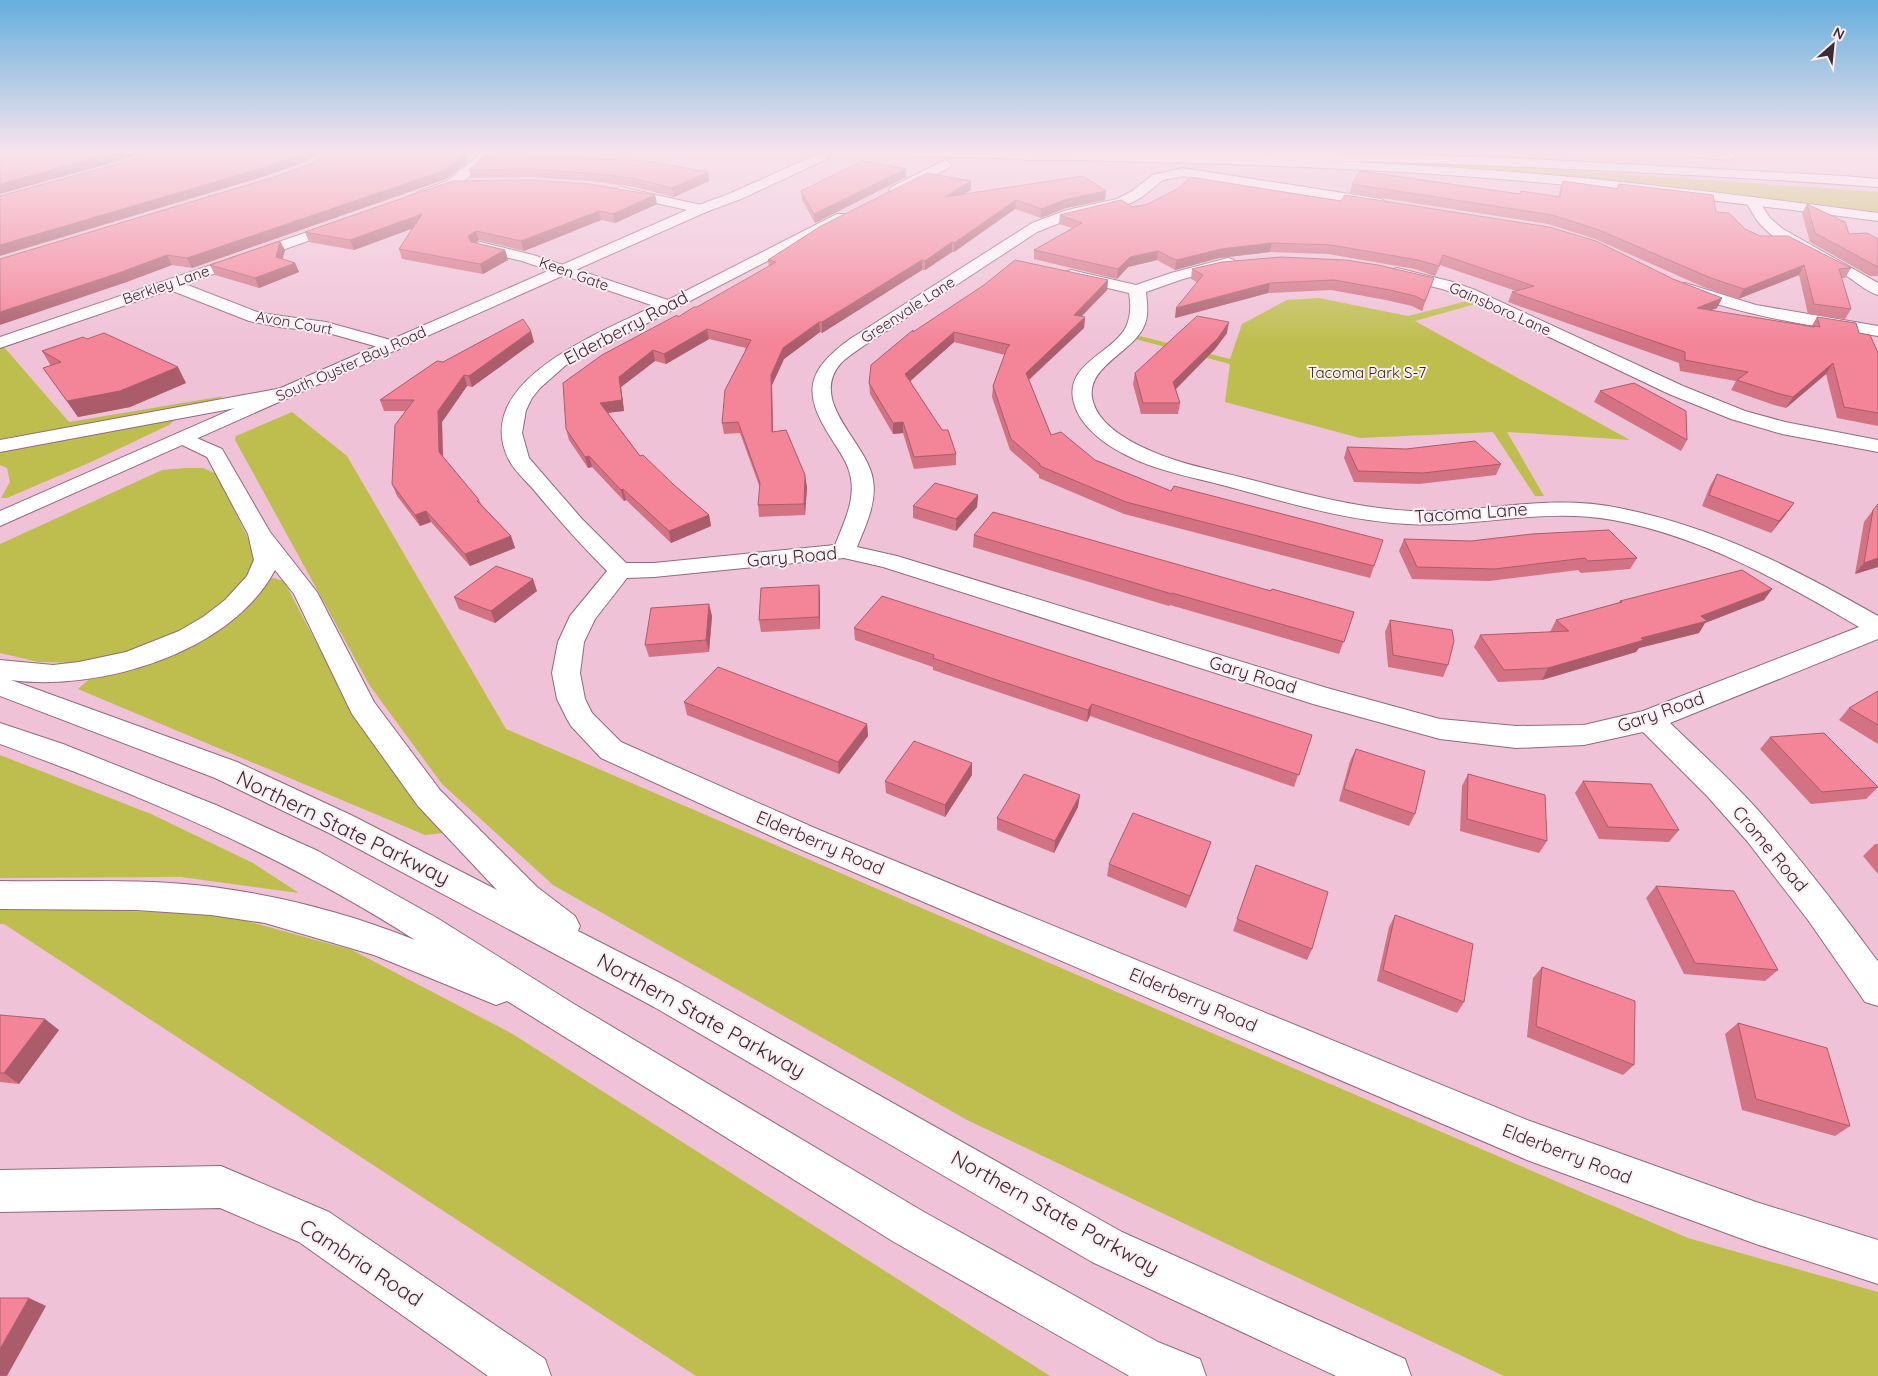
<svg xmlns="http://www.w3.org/2000/svg" width="1878" height="1376" font-family="Quicksand,sans-serif">
<style>
.green{fill:#bebe4e}
.lines{fill:none;stroke-linecap:round;stroke-linejoin:round}
.minor-casing{stroke:#93697d;stroke-width:2}
.major-casing{stroke:#93697d;stroke-width:2}
.highway-casing{stroke:#93697d;stroke-width:2}
.minor{fill:#fff;fill-rule:evenodd}
.major{fill:#fff;fill-rule:evenodd}
.highway{fill:#fff;fill-rule:evenodd}
.wall{fill:#d27283}
.shaded-wall{fill:#ab5c6a}
.building{fill:#f48498;stroke:#ab5c6a}
.labels{text-anchor:middle;stroke-width:4;stroke-linejoin:round;paint-order:stroke}
.far-street-label{font-size:15px;fill:#3d2b34;stroke:#fcedf3}
.far-park-label{font-size:15px;fill:#313100;stroke:#fcedf3}
.street-label{font-size:18px;fill:#3d2b34;stroke:#fcedf3}
.near-street-label{font-size:21px;fill:#3d2b34;stroke:#fcedf3}
</style>
<rect width="100%" height="100%" fill="#f0c2d7"/>
<path class="green" d="M1194 156 1435 163 1549 169 1878 192V213L1679 188 1555 176Z
M1319 298 1408 316 1471 300 1479 303 1415 321 1630 440 1507 432 1544 496H1535L1493 432 1360 438 1225 402 1230 364 1135 339 1140 336 1230 359 1242 324 1287 300Z
M4 347 69 422 224 396 213 402 0 439V348Z
M292 412 347 456 506 729 1688 1238 1878 1292V1376H1504L967 1120 553 885 442 784 370 686 235 440 236 436Z
M176 419 169 425 91 462 7 498H1L10 482 7 468 0 465V449Z
M184 468H203L217 474 255 553 254 578 224 607 155 645 82 663 38 662 0 653V544L162 470Z
M273 578 284 581 356 719 444 833 425 835 78 689 95 674 148 661Z
M0 755 151 814 253 863 299 893 181 877 0 878Z
M0 906 225 915 352 950 511 1033 1050 1376H696L4 924H0Z"/>
<g class="lines">
<defs>
<path id="minor" d="M485 151H499L457 187 423 199 416 195 418 192 447 181Z
M945 160 951 164 950 167 901 193H891L889 190 891 187Z
M1183 168 1381 199 1388 203 1381 207 1183 176 1163 180 1142 197 1127 205 1072 218 1037 232 862 347C855 352 847 357 841 363 807 402 868 443 873 480 877 503 865 527 857 547L897 556 1327 688 1440 719 1516 726 1584 725 1643 711 1859 627C1781 581 1703 537 1613 520 1542 507 1478 528 1408 524 1346 521 1286 502 1226 486 1192 477 1156 471 1124 454 1104 444 1080 426 1074 403 1063 364 1112 354 1126 327 1131 316 1131 304 1129 293L1065 278 1063 275 1065 272 1071 270 1136 285 1171 273 1228 258 1234 260 1236 263 1234 266 1183 279 1146 292C1147 303 1149 316 1144 326 1132 354 1083 367 1093 402 1100 426 1130 442 1151 451 1180 464 1213 470 1244 478 1299 492 1354 508 1411 511 1483 514 1545 493 1619 508 1715 527 1794 568 1878 616V639L1670 723C1699 751 1730 779 1757 809 1799 857 1838 907 1876 959L1878 961V1006L1865 1002 1808 920 1747 841 1708 797 1643 732 1584 745 1516 748 1440 739 1313 704 883 567 844 558 654 577 627 578 595 619 584 642 580 673 585 699 592 713 621 742 817 829 1527 1120 1756 1202 1878 1240V1284L1756 1244 1527 1160 795 847 601 758 571 726 567 719 557 699 552 673 558 642 570 616 607 571C581 545 557 518 533 489 525 480 514 470 509 460 469 381 603 332 654 306L522 261 475 250 472 247 475 244 480 242 533 255 668 300 837 214H847L849 217 847 220 566 365 540 388 532 398 526 410 522 433 529 458 582 519 626 563H654L835 545C843 525 855 501 851 479 849 464 839 451 831 438 802 393 806 371 850 339L1032 223 1067 210 1117 199 1132 191 1153 175Z
M620 187 706 206 708 209 706 212 701 213 615 194 613 191Z
M1752 197 1757 198 1770 218 1783 229 1878 283V295C1867 292 1858 283 1848 277 1821 261 1781 248 1760 224 1754 217 1750 208 1745 201Z
M343 220 348 221 350 224 348 227 185 284 260 313 326 322 398 342 401 346 398 350 392 351 325 332 279 327 249 321 170 290 0 348V337Z
M1397 268 1453 282 1475 290 1683 386 1745 411 1785 422 1878 440V452L1782 434 1731 419 1669 394 1463 296 1442 289 1391 276 1389 273 1391 270Z
M1685 283 1756 305 1878 326V336C1810 326 1743 316 1679 291L1677 288 1679 285Z
M221 1166 329 1212 545 1359 551 1376H488L299 1242 220 1208 0 1212V1170Z"/>
<path id="major" d="M819 151H831L827 159 741 199 706 212 0 526V511L696 206 731 193 818 154Z
M883 151C1075 151 1268 155 1459 168 1599 177 1739 195 1878 213V221C1740 203 1601 186 1462 176 1271 162 1080 161 889 155Z"/>
<path id="highway" d="M1304 151 1531 159 1844 176 1878 179V187C1802 181 1727 177 1651 173 1442 162 1234 156 1025 160L1019 156 1025 152Z
M1671 151H1720L1733 153 1735 156 1729 160 1677 155Z
M282 388 289 390 292 394 289 398 0 452V440Z
M183 432 222 449 270 532 317 592 374 702 440 790 537 887 575 916 580 926 578 931 680 983 1122 1232 1405 1359 1411 1376H1336L1092 1262 654 1007 329 833 215 778 0 696V660L53 665 79 662 126 652 179 631 203 617 225 600 247 576 254 560 248 534 207 457 176 442 173 438 176 434ZM275 570 294 594 352 714 418 806 497 890 351 815 237 762 11 680C99 692 231 653 275 570Z
M0 723 63 744 216 805 318 851 437 918 574 1004 924 1212 1158 1342 1200 1359 1206 1376H1129L1126 1374 894 1242 507 1001 496 1005 374 955 265 923 211 915 136 910 0 909V881C71 882 143 878 213 887 281 896 351 914 415 940 286 857 144 796 0 744Z"/>
</defs>
<use href="#minor" class="minor-casing"/>
<use href="#major" class="major-casing"/>
<use href="#highway" class="highway-casing"/>
<use href="#minor" class="minor"/>
<use href="#major" class="major"/>
<use href="#highway" class="highway"/>
</g>
<path class="wall" d="M330 151H454V153L468 162 446 179 192 268 172 265 121 284 274 177 313 163Z
M486 154 708 172 709 181 674 197 634 187 591 181 532 177 471 178 469 170Z
M906 169V177L815 223 802 200 801 191Z
M971 181V190L964 194 1105 200 1066 208 1041 218 1015 209 954 252H952L925 270H922L822 333 820 332 784 359 772 385 773 432 807 487 805 515 759 517 758 505 760 488 740 433 724 434 722 423 746 348 709 339 666 364 655 361 621 387 624 411 608 413 640 456 674 485 709 515 711 526 671 543 626 500 624 501 592 467 588 468 569 440 566 429 678 317 697 307 769 267 768 260Z
M1563 181 1617 188 1619 184 1716 212 1745 229 1760 236 1851 268 1845 278H1841L1851 309 1845 319 1808 314 1799 275 1738 299 1706 288 1595 239 1548 224 1350 193 1352 184 1558 196Z
M655 195 657 204 615 223 601 220 524 251 479 240 475 243 505 250 508 260 483 274 402 259 399 249 413 228 354 250 309 242 305 232Z
M1807 204 1849 234 1878 239V276H1870L1810 242 1802 213Z
M1133 207 1673 279 1722 298 1717 308 1711 310 1811 327 1817 317 1859 333 1878 353V426L1837 418 1826 374 1786 408 1774 405 1731 390 1736 381 1680 371 1679 363 1508 302 1512 292 1516 291 1440 265 1435 276 1415 269 1328 254 1270 252 1219 258 1175 270 1157 260 1128 267 1117 279 1034 259V250L1072 228 1059 224 1060 215Z
M285 250 282 259 295 263 299 272 259 288 215 275 210 265Z
M1192 269 1434 278 1422 311 1412 306 1386 300 1331 290 1268 293 1175 318 1197 282 1191 279Z
M1108 280 1107 290 1081 317H1085L1084 328 1029 380 1051 435 1095 460 1171 491 1374 566 1370 578 1124 514 1039 478V475L1010 450 992 397 993 386 1005 355 954 342 910 381 956 454V465L914 469 903 433 893 434 870 394 869 383 913 332Z
M1227 333 1215 349 1176 389 1180 403 1178 414H1141L1133 384 1135 373Z
M87 339 186 383 130 407 78 417 43 368 51 366 42 351Z
M534 342 472 387 467 386 442 422 443 457 479 500 482 505 511 536 515 548 470 566 431 522 420 526 397 496 392 484 406 411H384L380 400 443 362Z
M1600 391 1687 440 1681 451 1594 402Z
M1347 447 1501 464 1496 475 1419 484 1354 482 1344 458Z
M1717 474 1794 503 1786 514 1771 533 1702 506 1710 486Z
M978 495 977 507 956 531 913 518V506Z
M1873 510 1878 567 1855 574 1864 522Z
M974 535 1271 591 1354 612 1339 654 1170 605 1169 606 973 547Z
M1404 539 1637 558 1630 569 1581 573 1578 570 1489 581 1412 579 1399 551Z
M819 585 820 596V629L761 632 759 620Z
M1772 589 1764 600 1705 623 1699 633 1639 648 1636 652 1542 680 1498 682 1474 647 1480 635 1550 632 1556 620 1618 603 1620 601Z
M537 591 495 623 459 609 454 597Z
M712 616 709 652 649 657 645 645Z
M1390 620 1448 665 1443 677 1388 667 1385 632Z
M854 628 1312 735 1294 787 1090 716 1087 722 933 670V667L855 640Z
M1878 691V744L1839 720 1849 708Z
M684 702 867 724 868 736 839 774 687 715Z
M1770 737 1878 787 1866 799 1811 804 1760 749Z
M1356 749 1415 814 1409 826 1339 801 1350 761Z
M1468 774 1547 841 1539 853 1460 831 1462 786Z
M972 775 945 817 886 793 885 781Z
M1583 781 1679 830 1669 842 1599 839 1575 793Z
M1078 807 1054 853 997 830V818Z
M1875 844H1878V874L1863 856Z
M1207 854 1186 908 1107 876 1109 864Z
M1256 865 1312 949 1307 960 1233 931Z
M1656 886 1778 970 1765 981 1684 974 1646 898Z
M1395 915 1464 1002 1457 1013 1377 981 1389 927Z
M1542 967 1634 1065 1623 1075 1527 1037 1533 978Z
M0 1015 59 1030 19 1084 0 1082Z
M1738 1023 1850 1126 1835 1136 1742 1110 1725 1034Z"/>
<path class="shaded-wall" d="M120 151H150L151 152 0 194V184Z
M306 151H319L320 153 305 162 266 176 0 256V245Z
M466 153 468 162 446 179 192 268 187 258Z
M906 169V177L815 223 814 214Z
M708 172 709 181 674 197 672 188Z
M971 181V190L945 206V197Z
M1106 191 1105 200 1066 208 1041 218V209L1067 199Z
M655 195 657 204 615 223 613 214Z
M1016 200 1015 209 954 252V243Z
M599 211 601 220 524 251 521 241Z
M422 214 425 224 354 250 350 240Z
M476 231 479 240 471 246 468 236Z
M280 241 285 250 281 266 276 257Z
M952 242V252L925 270V261Z
M1272 243 1270 252 1219 258 1175 270 1176 260 1221 249Z
M505 250 508 260 483 274 480 264Z
M1158 251 1157 260 1128 267 1117 279 1118 269 1130 257Z
M167 255 172 265 121 284 0 325V312Z
M922 260V270L822 333V322Z
M295 263 299 272 259 288 255 278Z
M1804 265 1799 275 1738 299 1744 289Z
M1108 280 1107 290 1073 325 1074 315Z
M1270 283 1268 293 1175 318 1176 308Z
M1722 298 1717 308 1692 318 1697 308Z
M1085 317 1084 328 1025 383 1026 373Z
M819 322 820 332 784 359 772 385 773 444 772 432 771 375 783 348Z
M1229 322 1227 333 1215 349 1172 393 1173 382Z
M707 329 709 339 666 364 664 354Z
M531 331 534 342 472 387 469 376Z
M954 332V342L906 385 905 374Z
M653 350 655 361 621 387 624 411 603 413 600 403 619 377Z
M1833 363 1826 374 1786 408 1793 397Z
M178 367 186 383 130 407 78 417 67 401Z
M464 375 467 386 442 422 443 463 439 452 438 411Z
M903 422V433L893 434V423Z
M589 456 592 467 588 468 585 457Z
M805 475 807 487 805 515 804 504Z
M623 489 626 500 624 501 621 490Z
M978 495 977 507 956 531V519Z
M1794 503 1786 514 1771 533 1779 521Z
M426 511 431 522 420 526 415 515Z
M709 515 711 526 671 543 669 531Z
M511 536 515 548 470 566 465 554Z
M1878 558V567L1855 574 1864 563Z
M533 579 537 591 495 623 491 611Z
M819 585 820 596V629L819 617Z
M1772 589 1764 600 1705 623 1699 633 1639 648 1636 652 1542 680 1548 668 1641 638 1701 616Z
M709 604 712 616 709 652 706 640Z
M1092 704 1090 716 1087 722 1088 710Z
M867 724 868 736 839 774 838 762Z
M972 763V775L945 817V805Z
M1080 795 1078 807 1054 853 1055 841Z
M1211 842 1207 854 1186 908 1190 896Z
M45 1019 59 1030 19 1084 4 1073Z
M29 1298 46 1306 7 1376H0V1349Z"/>
<path class="building" d="M0 151H120L0 184Z
M164 151H170L183 155 191 151H306L302 154 263 168 0 245V196Z
M330 151H449L447 153H466L443 171 187 258 167 255 116 274 0 312V259L274 177 313 163Z
M486 154 646 161 708 172 672 188 633 178 589 173 530 169 469 170Z
M862 161 906 169 814 214 801 191Z
M1360 171 1520 194 1521 191 1560 197 1563 181 1618 189 1619 184 1713 195 1716 212 1729 213 1745 229 1760 236H1788L1851 268 1839 269 1851 309 1814 304 1804 265 1744 289 1711 278 1599 230 1552 215 1352 184Z
M927 173 971 181 945 197 1083 176 1106 191 1067 199 1041 209 1016 200 954 243 952 242 925 261 922 260 822 322H819L783 348 771 375 772 432 786 430 805 475 804 504 758 505 760 483 738 422 722 423 725 390 751 340 707 329 664 354 653 350 619 377 622 400 600 403 640 456 643 455 674 485 709 515 669 531 623 489 621 490 589 456 585 457 566 429 563 383 602 355 677 315 678 317 694 307H697L776 262 768 260 821 226Z
M1190 177 1321 198 1341 201 1345 195 1549 227 1596 241 1673 279 1722 298 1697 308 1814 327 1813 326 1820 327 1817 317 1856 323 1859 333 1870 335 1878 353V413L1844 407 1833 363 1793 397 1780 394 1737 380 1748 372 1685 360V352L1512 292 1534 286 1443 255 1439 266 1418 260 1331 245 1272 243 1221 249 1176 260 1158 251 1130 257 1118 269 1034 250 1082 223 1060 215 1121 200 1133 207 1148 204 1179 188Z
M530 180 589 184 655 195 613 214 599 211 521 241 476 231 468 236 471 242 505 250 480 264 399 249 422 214 350 240 305 232 452 181Z
M1807 204 1845 222 1849 234 1867 233 1878 239V266H1876L1815 233Z
M280 241 276 257 295 263 255 278 210 265Z
M1281 257 1345 260 1378 265 1434 278 1425 301 1415 296 1390 290 1334 280 1270 283 1176 308 1203 275 1192 269 1222 262Z
M1015 260 1108 280 1074 315 1085 317 1026 373 1051 435 1061 432 1095 460 1171 491 1174 486 1383 540 1374 566 1126 502 1040 466V464L1011 439 993 386 1007 348 1010 345 954 332 905 374 942 430H948L956 454 914 457 903 422 893 423 869 383 871 365 913 330V332L984 285Z
M1197 316 1229 322 1218 338 1173 382 1180 403H1143L1135 373Z
M523 319 531 331 469 376 464 375 438 411 439 452 479 500 477 501 511 536 465 554 426 511 415 515 392 484 395 425 414 400H380L437 361 443 362Z
M104 333 178 367 120 391 67 401 43 368 61 362 42 351 83 337 87 339Z
M1634 383 1686 411 1687 440 1600 391Z
M1475 441 1501 464 1423 473 1358 471 1347 447 1406 449Z
M1717 474 1794 503 1779 521 1709 495Z
M935 483 978 495 956 519 913 506Z
M1878 504V558L1864 563 1873 510Z
M993 512 1271 591 1272 589 1354 612 1344 642 1172 593V594L974 535Z
M1609 530 1637 558 1588 561 1585 558 1495 569 1417 567 1404 539 1471 541 1532 534Z
M496 566 533 579 491 611 454 597Z
M1742 570 1772 589 1701 616 1707 621 1641 638 1644 640 1548 668 1504 670 1480 635 1569 631 1556 620 1622 602 1620 601Z
M819 585V617L759 620 761 588Z
M882 596 1312 735 1299 775 1092 704 1088 710 994 679 933 658 934 655 854 628Z
M709 604 706 640 645 645 651 608Z
M1390 620 1452 630 1454 641 1448 665 1393 655Z
M718 667 867 724 838 762 684 702Z
M1878 691V725L1849 708Z
M1824 733 1878 787 1822 792 1770 737Z
M914 741 972 763 945 805 885 781Z
M1356 749 1425 771 1415 814 1344 789Z
M1024 774 1080 795 1055 841 997 818Z
M1468 774 1545 795 1547 841 1467 819Z
M1583 781 1651 784 1679 830 1608 827Z
M1133 813 1211 842 1190 896 1109 864Z
M1256 865 1328 892 1312 949 1237 919Z
M1656 886 1734 891 1778 970 1695 963Z
M1395 915 1473 944 1464 1002 1383 970Z
M1542 967 1635 1001 1634 1065 1536 1026Z
M0 1015 45 1019 4 1073H0Z
M1738 1023 1827 1048 1850 1126 1756 1099Z
M0 1298H29L0 1349Z"/>
<linearGradient id="sky" x2="0" y2="1"><stop stop-color="#65aedd"/><stop offset="0.44" stop-color="#f8e4ed"/><stop offset="1" stop-color="#f8e4ed" stop-opacity="0"/></linearGradient>
<rect width="1878" height="344" fill="url(#sky)"/>
<g class="labels">
<g class="far-street-label">
<text transform="translate(574 274) rotate(20)" y="5">Keen Gate</text>
<text transform="translate(166 285) rotate(-19)" y="5">Berkley Lane</text>
<text transform="translate(1500 309) rotate(24)" y="5">Gainsboro Lane</text>
<text transform="translate(908 310) rotate(-33)" y="5">Greenvale Lane</text>
<text transform="translate(294 323) rotate(10)" y="5">Avon Court</text>
<text transform="translate(351 364) rotate(-24)" y="5">South Oyster Bay Road</text>
</g>
<g class="far-park-label">
<text x="1367" y="378">Tacoma Park S-7</text>
</g>
<g class="street-label">
<text transform="translate(626 328) rotate(-28)" y="6">Elderberry Road</text>
<text transform="translate(1471 513) rotate(-4)" y="6">Tacoma Lane</text>
<text transform="translate(792 557) rotate(-5)" y="6">Gary Road</text>
<text transform="translate(1253 675) rotate(17)" y="6">Gary Road</text>
<text transform="translate(1661 712) rotate(-19)" y="6">Gary Road</text>
<text transform="translate(820 843) rotate(23)" y="6">Elderberry Road</text>
<text transform="translate(1770 849) rotate(50)" y="6">Crome Road</text>
<text transform="translate(1193 1000) rotate(23)" y="6">Elderberry Road</text>
<text transform="translate(1567 1154) rotate(21)" y="6">Elderberry Road</text>
</g>
<g class="near-street-label">
<text transform="translate(343 828) rotate(26)" y="7">Northern State Parkway</text>
<text transform="translate(701 1016) rotate(29)" y="7">Northern State Parkway</text>
<text transform="translate(1055 1213) rotate(29)" y="7">Northern State Parkway</text>
<text transform="translate(361 1263) rotate(33)" y="7">Cambria Road</text>
</g>
</g>
<g transform="translate(1833 45) rotate(27)" stroke="#fcedf3" stroke-width="4" paint-order="stroke">
<path d="M0-4L9 19L0 12L-9 19Z" fill="#3d2b34"/>
<text y="-8" font-size="14" font-weight="bold" text-anchor="middle" fill="#3d2b34">N</text>
</g>
</svg>
